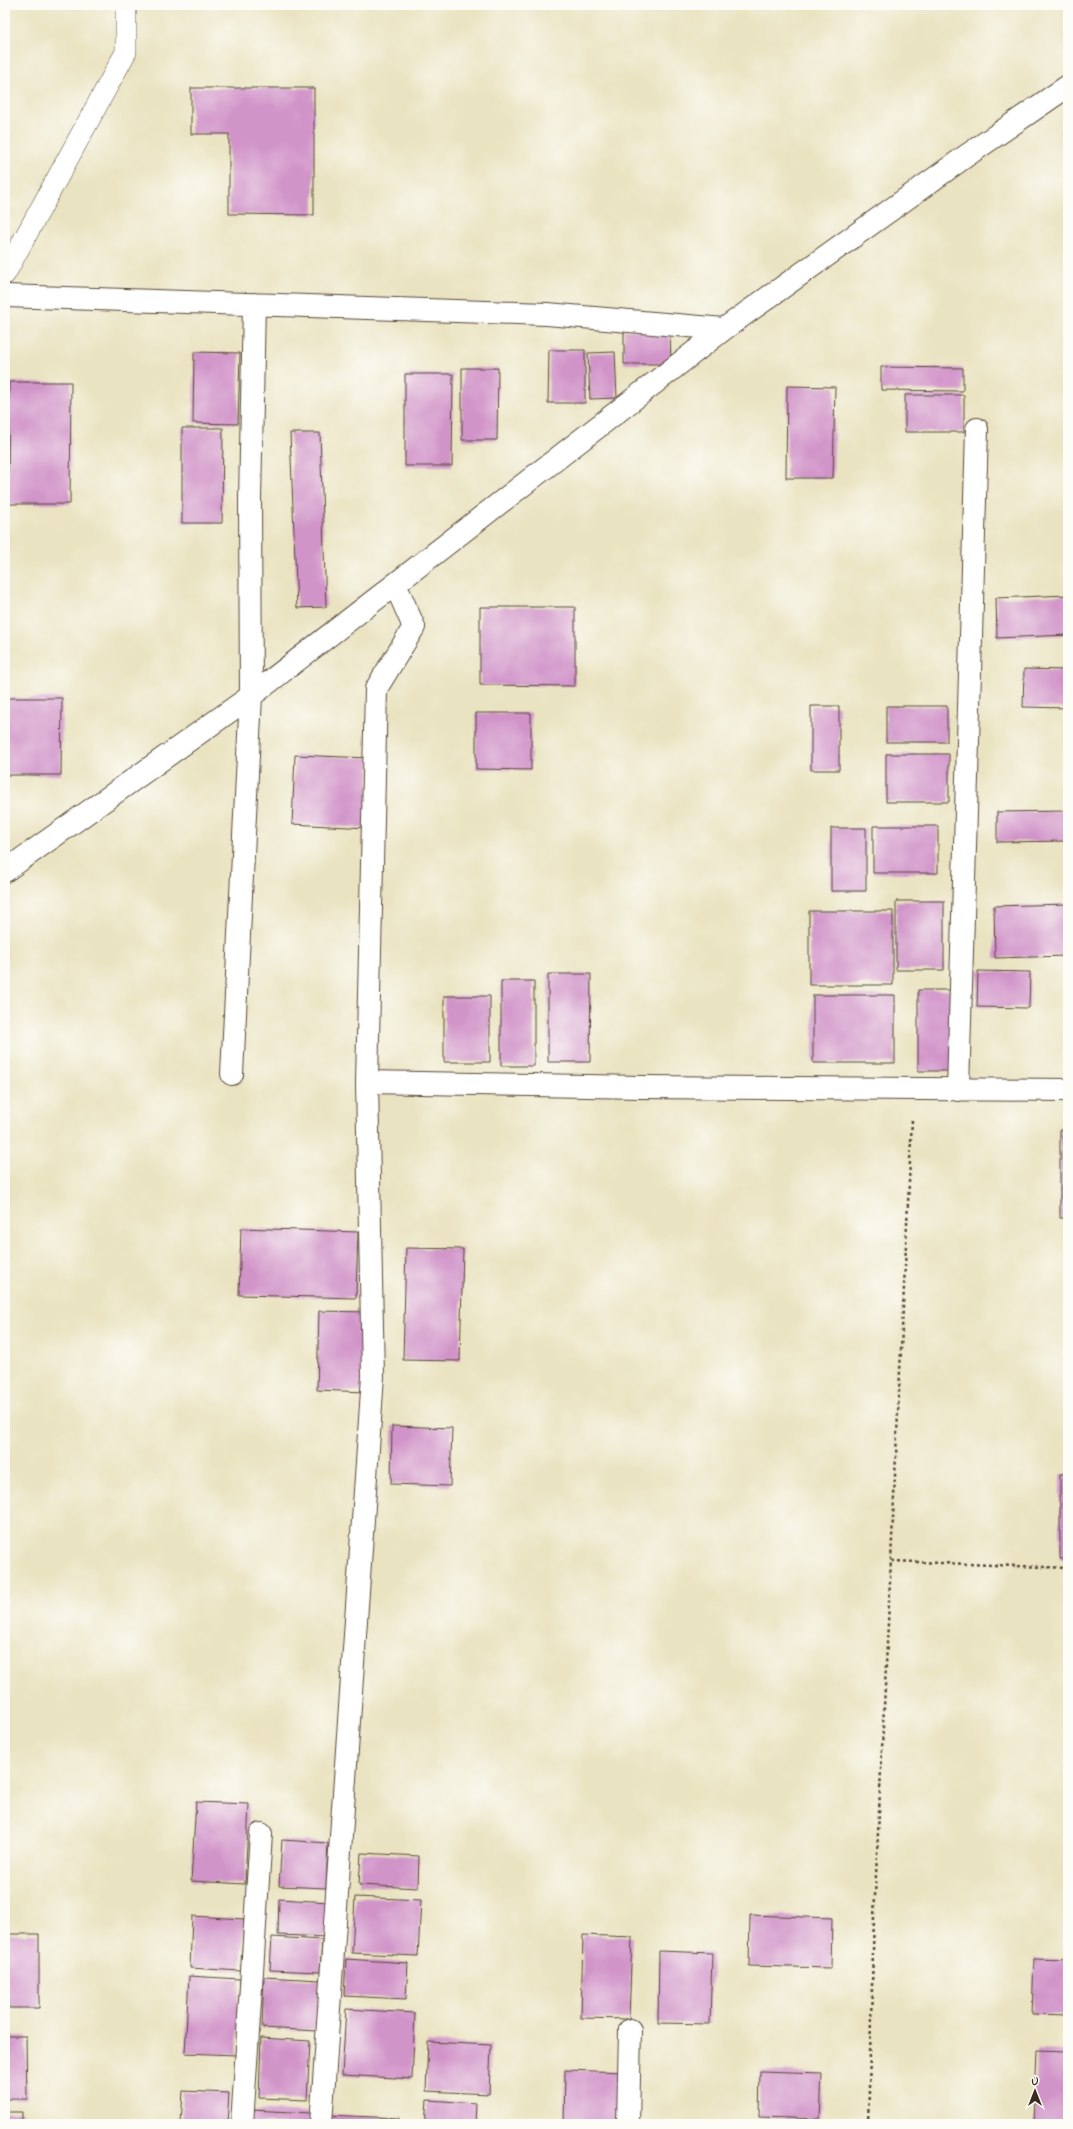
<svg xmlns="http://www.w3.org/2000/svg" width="1073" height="2129" font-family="Mynerve,sans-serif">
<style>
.building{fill:#d194c9}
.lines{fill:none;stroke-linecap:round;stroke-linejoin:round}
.lane-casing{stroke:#554636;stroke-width:22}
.street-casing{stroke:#554636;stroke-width:24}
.path{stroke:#554636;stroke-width:2.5;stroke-dasharray:3 3;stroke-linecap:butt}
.lane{stroke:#fff;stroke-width:21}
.street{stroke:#fff;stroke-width:22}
</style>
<rect width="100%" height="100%" fill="#fdfcf7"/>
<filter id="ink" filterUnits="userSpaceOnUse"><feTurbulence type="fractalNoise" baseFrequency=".025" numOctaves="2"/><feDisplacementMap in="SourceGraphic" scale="8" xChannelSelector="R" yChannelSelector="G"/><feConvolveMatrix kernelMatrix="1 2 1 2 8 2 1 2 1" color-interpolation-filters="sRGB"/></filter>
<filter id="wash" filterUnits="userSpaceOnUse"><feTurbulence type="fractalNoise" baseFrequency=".012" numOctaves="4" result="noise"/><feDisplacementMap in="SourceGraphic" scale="16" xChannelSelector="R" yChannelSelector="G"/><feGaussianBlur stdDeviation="0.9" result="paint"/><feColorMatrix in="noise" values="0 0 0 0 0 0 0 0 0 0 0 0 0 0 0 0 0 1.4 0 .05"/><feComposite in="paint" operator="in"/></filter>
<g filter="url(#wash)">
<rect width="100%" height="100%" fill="#eae3c1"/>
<g id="blocks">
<path class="building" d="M191 88H314V215L229 214V134H191Z
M624 330H670L671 364H624Z
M549 350H585V403H548Z
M194 352 240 353 238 424 193 423Z
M615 352 617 398 590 399 588 353Z
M881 367 963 368V391L881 390Z
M462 368H498L497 440H462Z
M405 374H453L452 466H405Z
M9 382H71L70 504H8Z
M787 386 835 387 833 478H786Z
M905 395H964V432H905Z
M182 428H223L222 523H182Z
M290 433H320L326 607 297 608Z
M1068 595V635L997 638 996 598Z
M480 607H575V686L480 685Z
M1024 669 1068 670V708L1023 707Z
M5 698H62L61 775H5Z
M811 706H839V770H811Z
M886 706H947V742H886Z
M476 713H531V770L476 769Z
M886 754H949V802H886Z
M295 755 370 758 367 828 292 824Z
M1068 811V841L997 842V812Z
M873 826H938V873H873Z
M831 828H866V891H831Z
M896 901H944V970H896Z
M1067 904 1068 956 995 958 994 906Z
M809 911H893V985H809Z
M978 971 1030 972 1029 1008 977 1007Z
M548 974H591L590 1062H548Z
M501 981H534V1066H501Z
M918 990H952V1071H918Z
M813 995H895V1063H813Z
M444 996H490V1062H444Z
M1060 1130H1068V1218H1060Z
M241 1228 358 1232 356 1298 239 1295Z
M406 1248 463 1249 460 1361 403 1360Z
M319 1311 367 1312 365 1392 317 1390Z
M392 1426 452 1428 450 1486 391 1484Z
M1060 1474H1068V1559H1060Z
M196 1802 249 1804 245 1884 191 1881Z
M282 1840 328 1843 326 1888 279 1886Z
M361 1853 419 1856 418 1888 359 1885Z
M355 1897 421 1900 418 1956 352 1953Z
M279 1899 329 1902 327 1937 278 1935Z
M750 1915 832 1918 831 1968 749 1966Z
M192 1916 244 1919 241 1971 190 1968Z
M5 1934H39V2008H5Z
M583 1935 632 1937 629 2019 581 2018Z
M272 1937 322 1940 320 1972 270 1970Z
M659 1951 712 1953 710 2024 658 2023Z
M346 1959 408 1963 406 1999 344 1996Z
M1034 1959 1068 1960V2015L1032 2014Z
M189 1976 240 1979 236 2055 185 2053Z
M264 1977 320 1980 317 2031 262 2028Z
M346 2009 415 2013 412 2079 342 2075Z
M5 2036H26L27 2099H5Z
M261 2038 310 2041 307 2100 259 2098Z
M428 2042 491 2045 489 2094 426 2091Z
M1037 2050 1068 2051V2124H1034Z
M565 2070 623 2072 622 2124H564Z
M760 2071 822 2073 820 2119 759 2117Z
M183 2091 229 2093 227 2124H181Z
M427 2100 476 2103 475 2124H425Z
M251 2110 311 2113V2124H251Z
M5 2112H22V2124H5Z
M326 2115 399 2118 398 2124H325Z"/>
</g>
</g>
<g filter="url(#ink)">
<use href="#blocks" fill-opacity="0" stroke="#554636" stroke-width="1"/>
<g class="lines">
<defs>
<path id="lane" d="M5 274 126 52V5"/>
<path id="street" d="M5 296 547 314 724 329 966 156 1068 86
M5 871 251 696 724 329
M232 1074 251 696 250 500 254 304
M367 1082 642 1087 1068 1090
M958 1090 977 429
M242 2124 261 1834
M321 2124 373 1376 367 1082 376 689 414 627 400 595 394 585
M628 2124 630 2030"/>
</defs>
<use href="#lane" class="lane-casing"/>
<use href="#street" class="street-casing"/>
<path class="path" d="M892 1561 1068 1568
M868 2124 874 1917 912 1119"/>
<use href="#lane" class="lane"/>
<use href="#street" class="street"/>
</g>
</g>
<rect width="1073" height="2129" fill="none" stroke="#fdfcf7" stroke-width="20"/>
<g transform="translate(1035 2091)" stroke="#fdfcf7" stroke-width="3" paint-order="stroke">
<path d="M0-3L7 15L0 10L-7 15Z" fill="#3b2a1e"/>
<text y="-6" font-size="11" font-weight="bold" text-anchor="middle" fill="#3b2a1e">U</text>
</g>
</svg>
